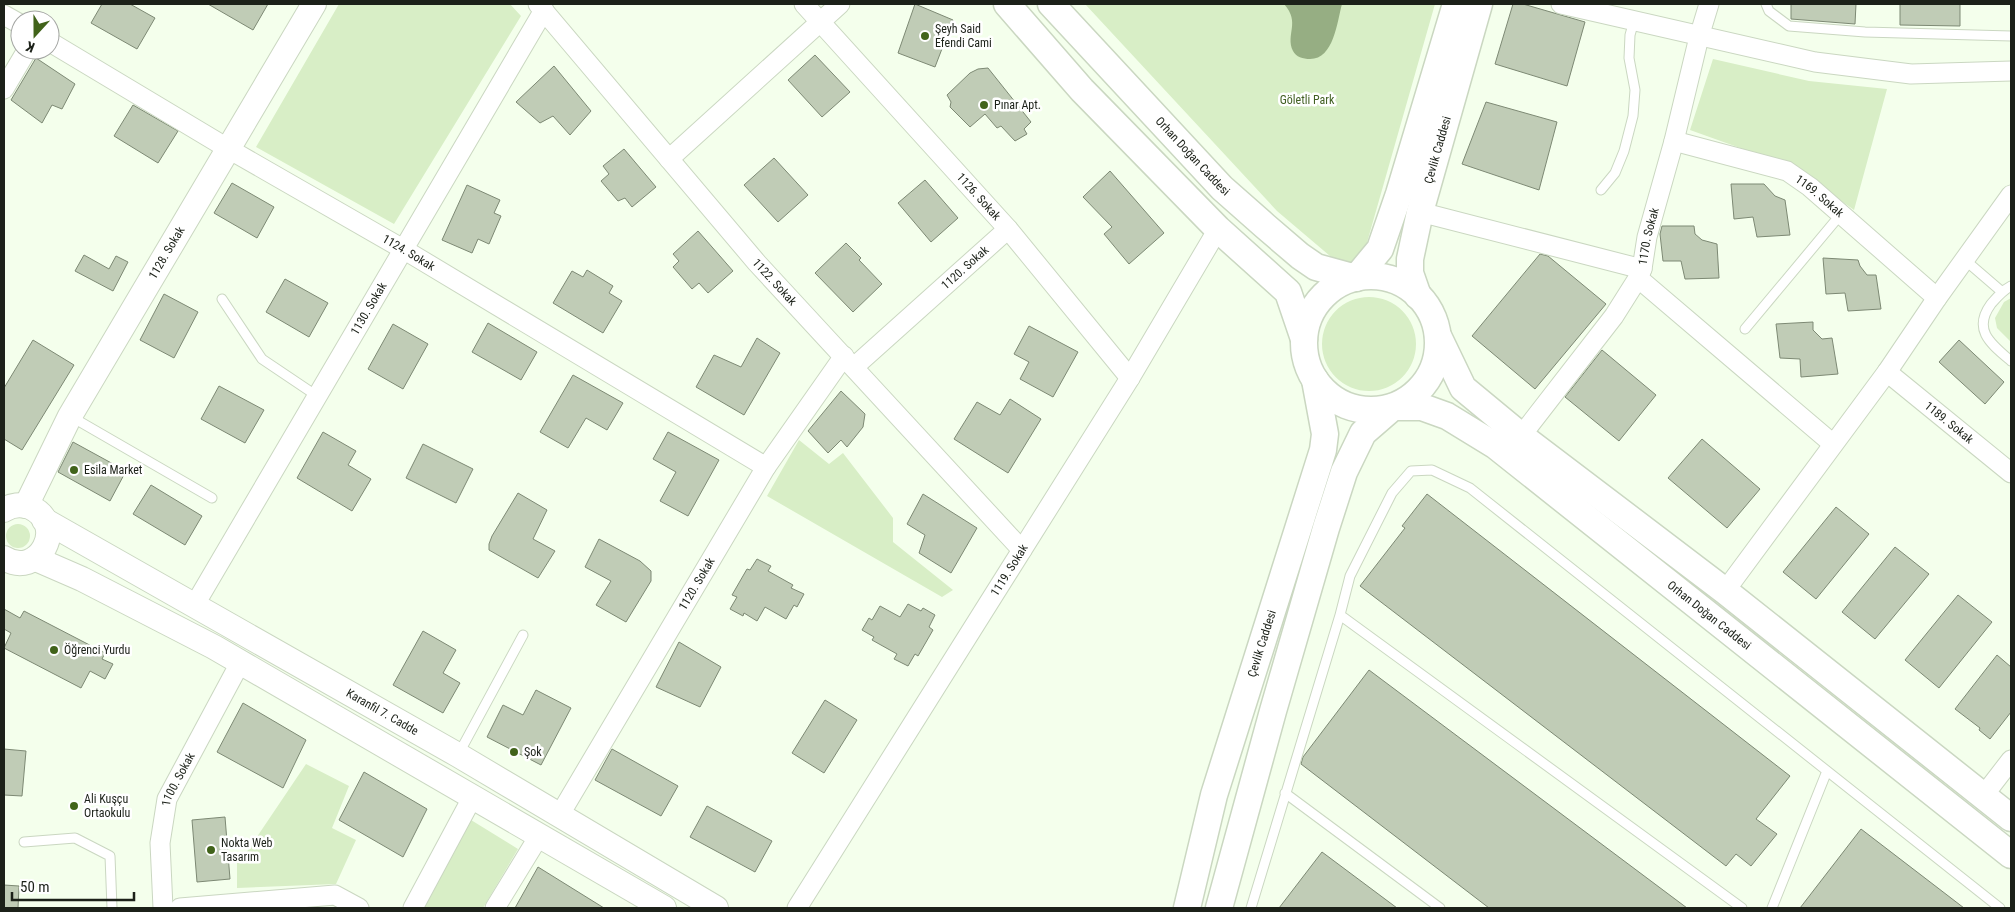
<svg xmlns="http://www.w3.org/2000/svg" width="2015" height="912" font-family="'Roboto Condensed',sans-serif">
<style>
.green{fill:#d8eec6}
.water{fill:#96ae83}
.building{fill:#c0ccb6;stroke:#7d8974}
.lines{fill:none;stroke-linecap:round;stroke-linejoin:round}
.service-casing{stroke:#cad7c1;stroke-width:11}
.minor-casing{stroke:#cad7c1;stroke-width:21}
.tertiary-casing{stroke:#cad7c1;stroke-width:26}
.secondary-casing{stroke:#cad7c1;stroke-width:29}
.service{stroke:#fff;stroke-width:9}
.minor{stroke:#fff;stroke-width:19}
.tertiary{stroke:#fff;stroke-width:24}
.secondary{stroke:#fff;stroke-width:26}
.poi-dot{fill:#41631a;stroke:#fff;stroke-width:2}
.labels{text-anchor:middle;stroke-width:5;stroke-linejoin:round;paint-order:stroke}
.poi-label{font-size:12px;fill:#1c2119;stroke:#fff;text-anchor:start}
.park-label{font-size:12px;fill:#426023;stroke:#fff}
.street-label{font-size:12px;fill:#1c2119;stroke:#fff}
</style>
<rect width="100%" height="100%" fill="#f4ffec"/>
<path class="green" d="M339 4H510L521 16 394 224 256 147Z
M1085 4H1435L1362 260 1354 264 1345 263 1330 256 1277 211Z
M1713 59 1809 81 1887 89 1854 210 1796 168 1690 130Z
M1322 344a47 47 0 1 1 94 0a47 47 0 1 1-94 0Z
M2011 298V342L1997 328 1995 318 2004 302Z
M799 440 829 464 843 453 893 518V542L953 590 942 597 767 496Z
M6 536a12 12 0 1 1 24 0a12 12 0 1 1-24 0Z
M306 764 349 786 332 828 356 840 336 884 237 888V858L246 853Z
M471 820 518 849 483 908H418Z"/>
<path class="water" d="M1284 4H1342C1337 22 1334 59 1310 59 1303 59 1296 57 1293 51 1285 34 1301 23 1284 4Z"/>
<path class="building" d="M102 4H130L155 18 137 49 91 23Z
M208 4H268L253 30Z
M915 4 953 20 935 67 898 53Z
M1513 4H1523L1585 22 1567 86 1495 64Z
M1791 4H1856L1855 24 1791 19Z
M1900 4H1960V26L1900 25Z
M815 55 850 92 822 117 788 80Z
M36 58 75 84 62 109 52 105 42 123 11 100Z
M554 66 591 111 570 135 553 116 540 123 516 102Z
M988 68 1031 122 1024 129 1027 134 1015 141 1001 126 997 128 985 114 970 127 950 107 951 102 947 95 970 73 978 69Z
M1486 102 1557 122 1539 190 1462 164Z
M133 105 178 131 158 163 114 136Z
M624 149 656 187 632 207 625 198 618 201 601 181 609 174 603 166Z
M774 158 808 195 778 222 744 185Z
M1110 171 1164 233 1129 264 1104 234 1112 227 1083 197Z
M925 180 958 218 931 242 898 203Z
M232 183 274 207 257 238 214 213Z
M1731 184H1764L1775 196 1785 200 1790 235 1757 237 1753 217 1734 219Z
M467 185 500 200 494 213 501 216 489 244 478 239 472 253 442 240Z
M1662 226H1694L1695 234 1702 240 1717 244 1719 278 1685 279 1681 261H1663L1660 234Z
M698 231 733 271 708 293 699 283 692 289 673 267 679 261 673 254Z
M846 243 861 258 859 260 882 284 853 312 815 273Z
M1540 254 1548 256 1606 304 1535 389 1472 336Z
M84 255 109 269 116 256 128 262 113 291 75 271Z
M1823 258 1858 260 1860 266 1867 275H1876L1881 309 1848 311 1845 293 1826 294Z
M587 270 613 286 609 293 622 301 603 333 553 303 572 271 583 277Z
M285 279 328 303 309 337 266 312Z
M164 294 198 312 174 358 140 340Z
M1813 322V330L1822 339 1832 338 1838 374 1801 377 1800 359 1780 358 1776 324Z
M488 323 537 352 521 380 472 352Z
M393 324 428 344 403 389 368 369Z
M1029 326 1078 352 1053 397 1020 379 1029 362 1014 354Z
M757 338 780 353 744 415 696 387 714 355 741 367Z
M33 340 74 365 22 450 4 439V388Z
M1959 340 2004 382 1985 404 1939 362Z
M1602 350 1656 395 1619 441 1565 397Z
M573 375 623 403 607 430 586 418 568 448 540 432Z
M219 386 264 410 245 443 201 419Z
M841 391 865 414 863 427 847 447 841 440 828 453 808 431Z
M1010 399 1041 419 1008 473 954 439 977 402 1000 415Z
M323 432 356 451 348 465 371 479 352 511 297 478Z
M668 432 719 460 688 516 660 501 676 472 653 459Z
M1702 439 1760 489 1727 528 1668 478Z
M73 442 126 471 110 501 58 472Z
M423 444 473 469 456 503 406 478Z
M151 485 202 516 185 545 133 514Z
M518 493 547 510 533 539 555 551 538 578 489 550V544L492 536Z
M923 494 977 528 951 573 919 553 925 535 907 524Z
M1427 494 1790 776 1756 819 1777 834 1751 866 1736 854 1726 866 1360 586 1405 528 1402 526Z
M1836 507 1869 534 1816 599 1783 572Z
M599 539 640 561 651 571V581L626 622 596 605 611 581 585 567Z
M1895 547 1929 574 1875 639 1842 612Z
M757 559 771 566 768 571 793 585 791 588 804 594 797 607 794 605 786 619 765 607 757 621 744 613 743 616 730 609 737 597 732 595 747 569 750 570Z
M1958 595 1992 622 1939 688 1905 660Z
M908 604 921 611 923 608 935 615 929 627 933 630 918 656 915 654 908 666 894 659 897 654 872 640 874 637 862 630 869 618 872 620 880 606 900 617Z
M4 609 20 618 24 611 105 653 102 659 113 664 105 679 90 671 81 688 4 648 11 633 4 629Z
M423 631 456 650 443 673 460 683 443 713 393 685Z
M679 642 721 667 700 707 656 687Z
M1997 655 2011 667V712L1990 739 1979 730 1980 728 1955 709Z
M1369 670 1687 908H1489L1301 764 1303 757Z
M536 690 571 708 541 765 487 737 503 705 523 715Z
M825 700 857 720 824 773 792 753Z
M243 703 306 740 283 788 217 752Z
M4 749 26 751 22 796 4 795Z
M612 749 678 786 661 816 595 780Z
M364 772 427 809 403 857 339 820Z
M707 806 772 841 755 872 690 837Z
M225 817 230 879 197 882 192 820Z
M1861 829 1964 908H1800Z
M1322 852 1397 908H1279Z
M538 867 604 908H515Z
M4 885 19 886 18 908H4Z"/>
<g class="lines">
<defs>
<path id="service" d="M1766 4 1769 11 1789 26 1865 32 2011 36
M1601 190 1615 173 1624 151 1633 116 1635 90 1629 58 1630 35 1634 21
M1965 260 2001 291
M2011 286C2002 291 1998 296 1991 304 1972 330 1991 344 2011 361
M222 299 262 359 317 396
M1745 329 1841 214
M70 416 212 498
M1340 615 1742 908
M458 755 523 635
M1285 793 1440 908
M24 842 75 838 110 856 112 908
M1251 908 1340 615 1350 576 1392 493 1411 471 1432 470 1470 488 2000 908
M1772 908 1827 771"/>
<g id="minor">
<path id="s1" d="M538 4 757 263 1022 550"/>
<path id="s2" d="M804 4 1008 229 1130 378"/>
<path d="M1561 4 1815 62 1911 74 2011 71"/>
<path d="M4 15 20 24"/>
<path id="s3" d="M50 42 227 148 403 249 766 467"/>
<path d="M4 89 27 50"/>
<path id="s4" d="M1674 141 1787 171 1810 187 1937 298"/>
<path d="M669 159 840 4"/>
<path d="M1420 212 1642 269"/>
<path d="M1638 278 1833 444"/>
<path id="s5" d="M854 367 1008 229"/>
<path id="s6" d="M1887 372 2011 473"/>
<path id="s7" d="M1521 436 1614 316 1638 278 1642 269 1647 237 1674 141 1699 37 1709 4"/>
<path d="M1725 591 1887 372 1937 298 2011 195"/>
<path id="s8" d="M194 606 544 10"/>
<path d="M1984 795 2011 760"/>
<path id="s9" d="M559 816 766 467 844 356"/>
<path id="s10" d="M163 908 160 843 167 799 240 663"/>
<path d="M180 908 335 895 359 908"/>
<path d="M413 908 472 798"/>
<path d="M495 908 539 836"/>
<path id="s11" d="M797 908 1130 378 1218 229"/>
</g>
<g id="tertiary">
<path id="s12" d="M26 506 70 416 314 4"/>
<path d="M4 510C11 505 21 504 30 507 69 525 38 580 4 558"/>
<path id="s13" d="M44 520 458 755 716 908"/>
<path d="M36 559 82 579 214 647 664 908"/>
</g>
<g id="secondary">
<path d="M1007 4 1082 90 1218 229 1288 292 1304 339"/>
<path id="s14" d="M1051 4 1222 188 1265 226 1300 256 1316 267 1356 278 1380 249 1399 194 1456 4"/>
<circle cx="1371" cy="343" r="67"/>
<path id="s15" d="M1418 296 1410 273V259L1420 212 1479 4"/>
<path d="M1438 336 1463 388 1521 436 1725 591 2011 818"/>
<path id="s16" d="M1187 908 1214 795 1323 450 1325 434 1315 380"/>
<path id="s17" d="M1219 908 1273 711 1326 528 1344 472 1363 433 1393 407H1422L1447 416 1496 446 2011 855"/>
</g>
</defs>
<use href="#service" class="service-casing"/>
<use href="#minor" class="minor-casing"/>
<use href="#tertiary" class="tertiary-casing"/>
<use href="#secondary" class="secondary-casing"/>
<use href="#service" class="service"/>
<use href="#minor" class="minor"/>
<use href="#tertiary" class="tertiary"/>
<use href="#secondary" class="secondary"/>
</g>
<g class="poi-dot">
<circle cx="925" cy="36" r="5"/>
<circle cx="984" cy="105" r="5"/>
<circle cx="74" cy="470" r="5"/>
<circle cx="54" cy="650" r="5"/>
<circle cx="514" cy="752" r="5"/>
<circle cx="74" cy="806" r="5"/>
<circle cx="211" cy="850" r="5"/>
</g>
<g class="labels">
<g class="poi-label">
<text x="935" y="33">Şeyh Said<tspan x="935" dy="14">Efendi Cami</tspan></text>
<text x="994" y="109">Pınar Apt.</text>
<text x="84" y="474">Esila Market</text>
<text x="64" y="654">Öğrenci Yurdu</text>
<text x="524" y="756">Şok</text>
<text x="84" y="803">Ali Kuşçu<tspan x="84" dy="14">Ortaokulu</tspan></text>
<text x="221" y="847">Nokta Web<tspan x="221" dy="14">Tasarım</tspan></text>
</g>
<g class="park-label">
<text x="1307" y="104">Göletli Park</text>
</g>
<g class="street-label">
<text dy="4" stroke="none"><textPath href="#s15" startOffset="151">Çevlik Caddesi</textPath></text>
<text dy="4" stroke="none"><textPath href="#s14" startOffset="208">Orhan Doğan Caddesi</textPath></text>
<text dy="4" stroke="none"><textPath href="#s4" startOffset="158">1169. Sokak</textPath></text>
<text dy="4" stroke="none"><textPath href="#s2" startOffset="260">1126. Sokak</textPath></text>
<text dy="4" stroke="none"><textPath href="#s7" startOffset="240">1170. Sokak</textPath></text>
<text dy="4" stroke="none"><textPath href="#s12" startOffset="290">1128. Sokak</textPath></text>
<text dy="4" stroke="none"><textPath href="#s3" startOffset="416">1124. Sokak</textPath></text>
<text dy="4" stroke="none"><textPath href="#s5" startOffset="149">1120. Sokak</textPath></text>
<text dy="4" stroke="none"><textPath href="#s1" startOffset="365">1122. Sokak</textPath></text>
<text dy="4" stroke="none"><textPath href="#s8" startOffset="345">1130. Sokak</textPath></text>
<text dy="4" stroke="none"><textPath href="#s6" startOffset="80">1189. Sokak</textPath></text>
<text dy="4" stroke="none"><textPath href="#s11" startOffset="399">1119. Sokak</textPath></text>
<text dy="4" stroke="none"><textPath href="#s9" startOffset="270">1120. Sokak</textPath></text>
<text dy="4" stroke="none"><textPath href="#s17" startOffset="922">Orhan Doğan Caddesi</textPath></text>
<text dy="4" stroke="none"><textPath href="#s16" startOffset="275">Çevlik Caddesi</textPath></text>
<text dy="4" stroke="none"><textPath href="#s13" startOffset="389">Karanfil 7. Cadde</textPath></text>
<text dy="4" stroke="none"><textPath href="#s10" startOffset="132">1100. Sokak</textPath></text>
</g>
</g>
<rect width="2015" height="912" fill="none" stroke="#1c2119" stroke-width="10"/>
<g transform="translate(35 35) rotate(201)"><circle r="24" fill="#ffffff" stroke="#a4a6a3"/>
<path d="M0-4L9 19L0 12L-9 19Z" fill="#41631a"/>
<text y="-8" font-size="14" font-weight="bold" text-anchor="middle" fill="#1c2119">K</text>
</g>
<path d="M12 892v8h122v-8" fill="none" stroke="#1c2119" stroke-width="2.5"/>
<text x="20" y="892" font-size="15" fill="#1c2119" stroke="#ffffff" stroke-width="4" paint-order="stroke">50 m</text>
</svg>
